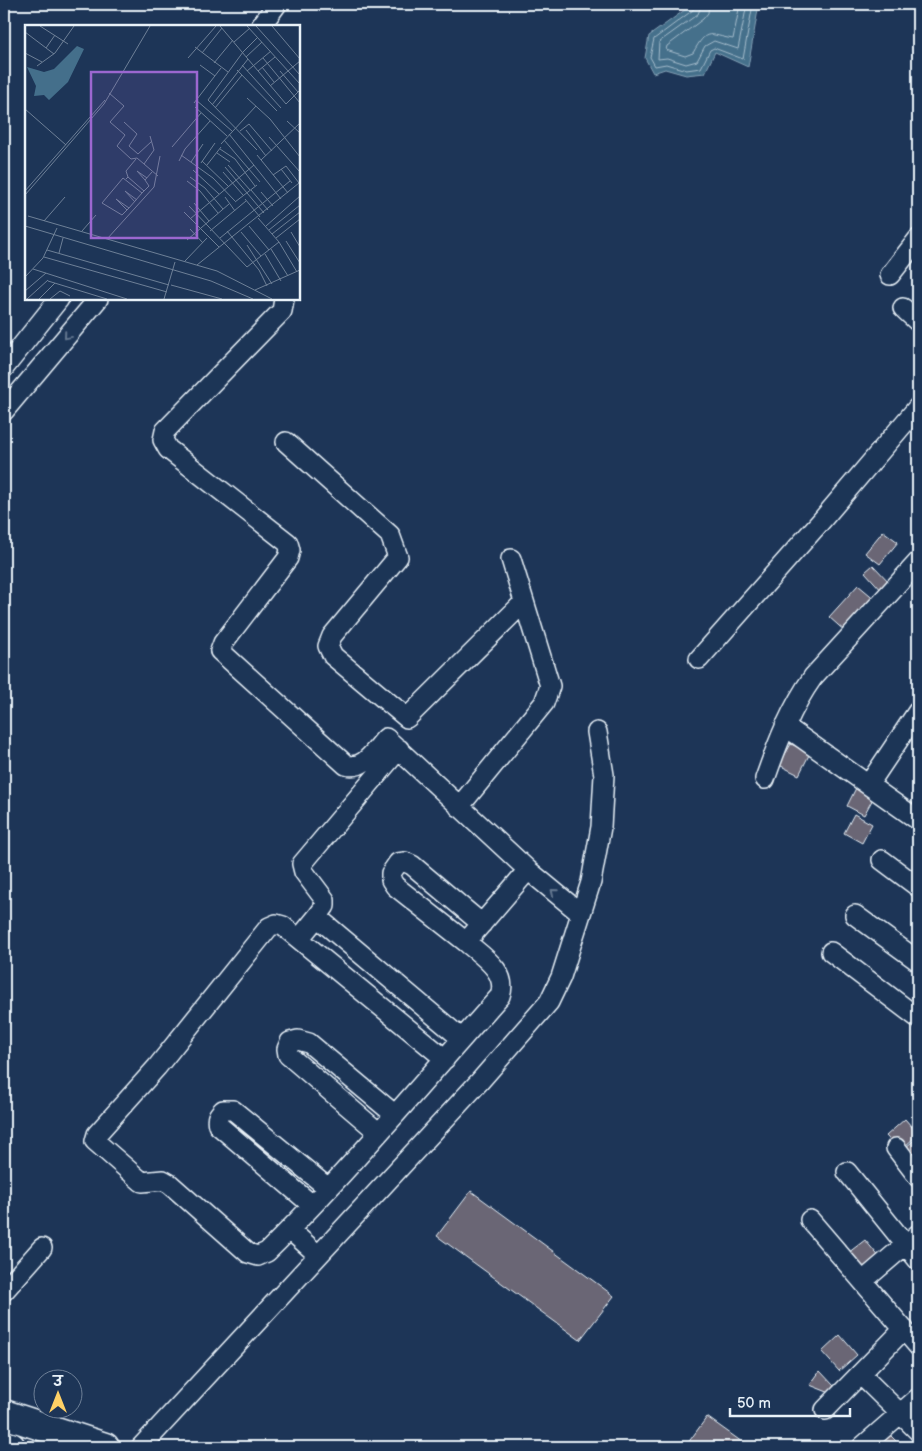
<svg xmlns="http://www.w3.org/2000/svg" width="922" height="1451" font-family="'Balsamiq Sans','Playpen Sans Deva',sans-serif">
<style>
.water{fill:#446f8b;stroke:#86a3b7}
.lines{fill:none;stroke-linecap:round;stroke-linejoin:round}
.shore{stroke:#a6bdcc;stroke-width:1}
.building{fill:#6a6675;stroke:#e8f1f8}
.street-casing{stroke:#e8f1f8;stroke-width:22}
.highway-casing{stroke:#e8f1f8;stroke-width:31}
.street{stroke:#1d3557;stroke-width:19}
.highway{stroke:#1d3557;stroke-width:28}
.oneway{stroke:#64778f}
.inset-road{fill:none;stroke:#6e8097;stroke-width:1}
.view{fill:#9c67d0;fill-opacity:0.15;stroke:#9c67d0;stroke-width:2.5}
.inset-edge{fill:none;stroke:#e8f1f8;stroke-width:2.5}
</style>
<rect width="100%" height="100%" fill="#1d3557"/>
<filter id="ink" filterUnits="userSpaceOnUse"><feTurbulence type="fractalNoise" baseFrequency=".02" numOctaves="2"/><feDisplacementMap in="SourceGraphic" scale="10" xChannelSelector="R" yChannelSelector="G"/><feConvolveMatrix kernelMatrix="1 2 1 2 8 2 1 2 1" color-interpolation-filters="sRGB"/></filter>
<g filter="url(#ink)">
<path class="water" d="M693 4H759L748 67 715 52 705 73 686 75 665 69 653 73 645 58 649 36Z"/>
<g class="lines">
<path class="shore" d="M695 4 693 10 654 39 650 57 655 66 666 64 686 70 701 68 710 50 714 48 743 59 753 4
M702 4 698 14 659 42 658 59 667 58 686 64 697 61 705 46 714 41 738 49 747 4
M709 4 708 13 703 19 667 46 666 50 685 56 693 53C707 27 709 35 733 39L740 4"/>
</g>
<path class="building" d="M883 531 898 542 880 564 865 553Z
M873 565 891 584 883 592 865 572Z
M858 585 876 600 847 633 829 617Z
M791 744 810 753 799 775 779 765Z
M857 786 875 795 864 815 847 806Z
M854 814 872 824 862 843 844 833Z
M905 1119 918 1134 900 1151 886 1136Z
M918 1137V1166L900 1152Z
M471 1191 614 1296 580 1340 437 1236Z
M865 1240 881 1259 860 1276 844 1256Z
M840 1335 857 1355 839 1371 822 1352Z
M820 1371 834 1386 830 1393 810 1385Z
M707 1417 749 1447H685Z
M890 1435 902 1447H877Z"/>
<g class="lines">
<defs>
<path id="street" d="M261 26 277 4
M890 275 918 239
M284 299 282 311 165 431 163 440 168 449 288 543 290 550 288 558 223 643 220 651 346 765C364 770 374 751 386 738L528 870 580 913
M903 308 918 322
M4 368 59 299
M4 411 98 299
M286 442 390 535 398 557 332 636 328 646 333 656 407 718 524 602
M699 659 822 520 918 407
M785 726 918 820
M765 779C778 742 791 708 813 677L918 562
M869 784 918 711
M459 807 544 703 550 686 511 559
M882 860 918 887
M855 915 918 961
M317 917 325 906V900L304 872 302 864 399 749
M299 939 317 917 462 1039
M466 942 395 886 391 880V873L398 863 405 862 412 865 482 924
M831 952 918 1018
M445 1059 283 926 276 924 269 927 157 1067 97 1134 95 1141 142 1182 163 1180 170 1184 248 1253 258 1256 267 1252C349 1171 423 1082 500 996 509 972 482 956 466 942L528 870
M378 1132 288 1055 287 1049 290 1042 298 1040 309 1043 394 1114
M896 1148 918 1177
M847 1172 918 1260
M312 1205 218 1125C216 1118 218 1115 223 1110H233L328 1188
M810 1220 918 1346
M290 1230 317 1254
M863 1281 918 1234
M4 1291 42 1248
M860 1374 918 1431
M825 1410 904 1329
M141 1447 480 1081 549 1002 561 977 591 882 601 827 604 775 597 732
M862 1447 918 1398"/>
<path id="highway" d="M4 1414 105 1447
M4 1445 11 1447"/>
</defs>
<use href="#street" class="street-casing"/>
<use href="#highway" class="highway-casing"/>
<use href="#street" class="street"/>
<use href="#highway" class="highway"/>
</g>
<defs><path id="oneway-chevron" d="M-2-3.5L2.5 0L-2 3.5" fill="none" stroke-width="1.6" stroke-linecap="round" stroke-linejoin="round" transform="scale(1.25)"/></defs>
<g class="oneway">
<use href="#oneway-chevron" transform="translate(67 336) rotate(130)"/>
<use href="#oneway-chevron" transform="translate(554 892) rotate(-140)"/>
</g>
</g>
<g transform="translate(25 25)">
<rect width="275" height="275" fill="#1d3557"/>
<path d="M52 21 59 24 43 57 24 75 19 70 9 71 11 61 2 42 19 47 29 44Z" fill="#446f8b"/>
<path class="inset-road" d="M15 1 43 19M195 1 261 79M222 1 275 59M231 1 275 50M247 1 275 34M0 7 29 29M209 17 225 3M170 22 203 47M21 23 30 10M0 28 17 37M177 28 197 3M221 32 237 17M163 33 191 1M238 33 275 78M189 38 208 15M175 40 190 51M217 40 256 83M12 41 30 28 49 1M237 42 249 57M212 45 252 86M222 46 246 26M233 46 250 32M255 46 273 67M245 61 275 36M84 68 99 81 85 97 100 110 92 121 106 134 112 133M222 73 245 94 275 132M171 75 207 106M169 78 196 43M261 79 275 65M187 80 223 34M170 82 202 111M190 83 217 50M0 84 41 120M262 96 275 108M99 97 112 109 104 121 113 129 127 116M221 105 241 131M215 106 224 99 247 126M204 109 256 174M244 112 275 147M199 115 235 157M196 119 231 81M147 122 176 88M195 124 210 134 230 161M232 125 183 75 218 27 233 12M192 128 205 137M156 130 188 153 210 176M232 130 263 168M112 133 133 151M236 135 275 98M154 136 160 124 185 96M177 136 203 161M166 137 178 119M176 138 190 118M119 139 129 125 125 111M182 140 196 122M203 140 225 165M200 142 239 188M256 144 267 158M168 145 194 169M198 147 218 170M103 152 101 146 111 134M165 152 180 163 198 184M101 154 103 152 119 166M120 155 112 146 122 153M162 156 175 166 193 188M226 165 243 185M0 166 80 75M236 167 248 181M117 168 98 153 77 178 97 190 104 183 117 168 124 161 120 155 127 147M0 170 79 79 125 1M200 172 210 186M220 174 235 192M110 177 100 166 112 175M210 177 232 160M169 178 184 196M164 181 222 242 254 217M102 185 91 174 104 183M159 187 194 222M3 191 192 246 247 274M233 193 254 217 272 247M165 194 229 140M19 196 40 172M0 201 186 256 228 274M224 201 244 225M241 201 275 171M165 204 178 218M244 205 275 180M57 206 71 190M185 206 221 176M202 206 234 245 242 261M216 207 236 231M266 207 275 222M247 209 275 187M195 213 265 156M251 213 275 194M82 214 129 162 135 131M162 215 204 179M261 216 275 238M222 220 247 259M246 224 263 251M22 225 144 260M34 228 38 213M240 229 256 256M19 232 142 267M160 236 182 213M172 240 274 158 261 141 248 150M8 244 102 274M0 252 18 233 32 203M23 256 82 274M146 260 197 274M230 265 275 245M0 266 21 248M2 274 23 255M14 274 30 258M25 274 35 266 45 271M139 274 150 237"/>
<path class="view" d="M66 47H172V213H66Z"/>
<rect width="275" height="275" class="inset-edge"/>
</g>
<rect width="922" height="1451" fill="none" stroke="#1d3557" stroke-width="20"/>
<rect x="10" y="10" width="902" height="1431" fill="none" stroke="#e8f1f8" stroke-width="2" filter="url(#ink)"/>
<g transform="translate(58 1394)"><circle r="24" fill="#1d3557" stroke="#6e8097"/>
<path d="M0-4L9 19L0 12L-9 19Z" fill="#ffd166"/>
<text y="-8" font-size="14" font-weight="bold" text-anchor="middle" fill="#e8f1f8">उ</text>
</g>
<path d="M730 1408v8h120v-8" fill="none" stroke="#e8f1f8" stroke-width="2.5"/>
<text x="737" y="1408" font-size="15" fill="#e8f1f8" stroke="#1d3557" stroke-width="4" paint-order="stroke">50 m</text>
</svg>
